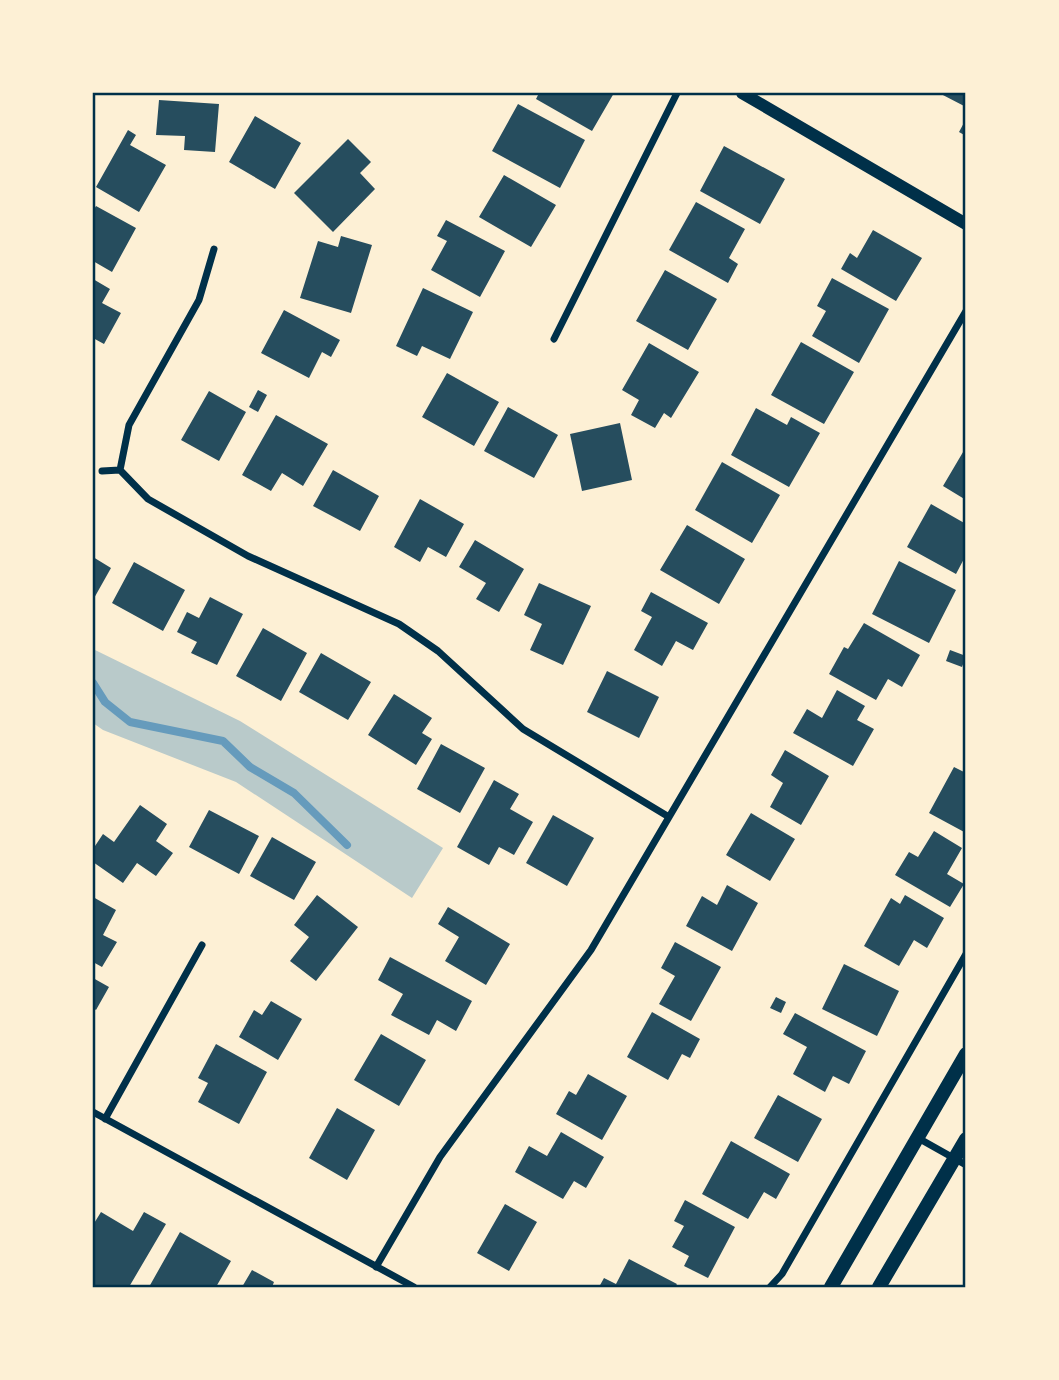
<svg xmlns="http://www.w3.org/2000/svg" width="1059" height="1380" font-family="'Libre Baskerville',serif">
<style>
.green{fill:#b9caca}
.lines{fill:none;stroke-linecap:round;stroke-linejoin:round}
.stream{stroke:#669bbc;stroke-width:8}
.building{fill:#264d5e}
.minor{stroke:#003049;stroke-width:7}
.tertiary{stroke:#003049;stroke-width:12}
.secondary{stroke:#003049;stroke-width:14}
.neatline{fill:none;stroke:#003049;stroke-width:2.5}
</style>
<rect width="100%" height="100%" fill="#fdf0d5"/>
<path class="green" d="M93 649 240 721 443 848 412 898 236 782 103 730 93 723Z"/>
<g class="lines">
<path class="stream" d="M93 683 105 702 130 722 223 741 250 767 294 793 347 845"/>
</g>
<path class="building" d="M539 93H614L592 131 536 99Z
M939 93H966V107Z
M159 100 219 104 215 152 184 150 185 136 156 135Z
M518 104 585 140 560 188 492 151Z
M255 116 301 143 275 189 229 162Z
M966 119V136L959 132Z
M128 130 136 135 130 145 166 165 139 212 96 187Z
M348 139 371 162 360 173 375 189 333 232 294 193Z
M724 146 785 179 760 224 700 191Z
M504 175 556 205 531 247 479 217Z
M696 202 745 229 729 258 738 264 728 283 669 250Z
M96 206 136 228 112 272 93 261V211Z
M446 220 505 251 480 297 431 270 447 241 437 236Z
M873 230 922 258 896 301 841 269 850 253 857 258Z
M341 236 372 245 351 313 300 298 318 241 338 247Z
M665 270 717 299 688 350 636 321Z
M832 278 889 309 859 363 812 336 826 311 817 306Z
M93 279 110 289 102 303 121 313 104 344 93 338Z
M423 288 473 312 450 359 422 346 417 356 396 346Z
M284 310 340 340 331 357 322 352 309 378 261 353Z
M801 342 854 372 824 424 771 395Z
M649 343 699 372 671 418 664 413 655 428 631 415 639 400 622 390Z
M447 373 499 402 474 446 422 417Z
M258 390 267 395 258 412 249 407Z
M209 391 246 412 219 461 181 440Z
M508 407 558 435 534 478 484 451Z
M756 408 787 425 791 417 820 433 789 487 731 455Z
M276 415 328 444 303 486 282 473 271 491 242 475Z
M620 423 632 480 582 491 570 434Z
M966 447V500L943 486Z
M722 462 780 495 752 543 695 510Z
M333 470 379 496 360 531 313 506Z
M420 499 464 524 446 557 428 547 420 562 394 547Z
M931 504 966 524V555L956 574 907 547Z
M687 525 745 559 719 604 660 570Z
M475 540 524 569 499 612 476 599 486 583 459 567Z
M93 557 111 568 93 600Z
M899 561 956 590 929 643 872 614Z
M134 562 185 590 163 631 112 603Z
M539 583 591 606 563 665 530 650 542 624 524 615Z
M651 592 708 623 693 650 676 641 662 666 634 650 652 617 641 611Z
M210 597 243 614 217 665 191 653 197 642 177 632 187 612 199 618Z
M864 623 920 655 902 687 888 679 876 700 829 674 844 647 848 649Z
M263 628 307 653 281 701 236 676Z
M950 650 966 656 962 667 946 661Z
M321 653 371 682 348 720 299 692Z
M607 671 659 697 639 738 587 712Z
M837 690 865 706 857 720 874 729 853 766 793 733 807 709 822 718Z
M394 694 432 718 422 733 432 739 416 765 368 735Z
M441 744 485 768 460 813 417 789Z
M785 750 829 776 801 825 770 807 783 783 771 775Z
M954 767 966 773V833L929 813Z
M494 780 519 794 510 809 533 822 514 855 499 847 489 865 457 847Z
M140 805 167 824 156 841 173 853 156 876 137 863 123 883 93 862V849L103 834 114 842Z
M209 810 259 836 239 874 189 847Z
M751 813 795 839 770 881 726 855Z
M553 815 594 838 567 886 526 863Z
M934 831 962 848 947 874 964 884 950 907 895 875 909 852 918 857Z
M272 837 316 862 294 900 250 876Z
M727 885 758 903 732 951 686 926 702 896 717 905Z
M317 895 358 927 316 981 290 961 309 937 294 925Z
M905 895 944 918 927 948 914 940 899 966 864 946 891 898 900 904Z
M93 897 116 910 103 935 117 942 102 967 93 962Z
M448 907 510 944 486 985 445 961 459 937 438 924Z
M675 942 721 967 691 1021 659 1004 675 976 661 968Z
M390 957 472 1001 456 1031 437 1020 429 1035 391 1015 403 994 378 980Z
M844 964 899 991 877 1036 822 1009Z
M93 978 109 987 96 1010 93 1008Z
M776 997 786 1002 781 1013 770 1008Z
M271 1001 302 1019 278 1060 239 1037 254 1010 262 1015Z
M652 1012 700 1039 690 1058 682 1054 668 1080 627 1057Z
M795 1013 866 1051 849 1084 833 1076 825 1092 793 1074 807 1047 783 1034Z
M381 1034 426 1060 399 1106 354 1080Z
M216 1044 267 1072 239 1124 198 1102 208 1083 198 1078Z
M588 1074 627 1096 602 1140 556 1114 569 1091 576 1095Z
M778 1095 822 1119 798 1162 754 1138Z
M337 1108 375 1130 347 1180 309 1158Z
M561 1132 604 1157 586 1188 574 1181 563 1199 515 1172 529 1146 547 1156Z
M731 1141 790 1174 776 1199 764 1192 748 1219 702 1194Z
M685 1200 735 1227 708 1278 684 1266 689 1256 672 1247 684 1226 674 1221Z
M505 1204 537 1222 509 1271 477 1253Z
M101 1212 133 1231 144 1212 166 1224 129 1287H93V1225Z
M180 1232 231 1261 216 1287H149Z
M629 1259 677 1284 675 1287H599L604 1278 616 1284Z
M252 1270 274 1282 272 1287H242Z"/>
<g class="lines">
<path class="minor" d="M554 339 677 93
M120 470 148 499 248 556 399 624 438 651 523 729 669 817
M120 470 129 425 199 300 214 249
M102 471 120 470
M93 1112 414 1287
M105 1119 202 945
M918 1138 966 1165
M376 1267 440 1157 591 950 966 311
M770 1287 782 1274 966 954"/>
<path class="tertiary" d="M742 93 966 224"/>
<path class="secondary" d="M831 1287 966 1054
M879 1287 966 1139"/>
</g>
<rect width="1059" height="1380" fill="none" stroke="#fdf0d5" stroke-width="189"/>
<rect x="94" y="94" width="870" height="1192" class="neatline"/>
</svg>
